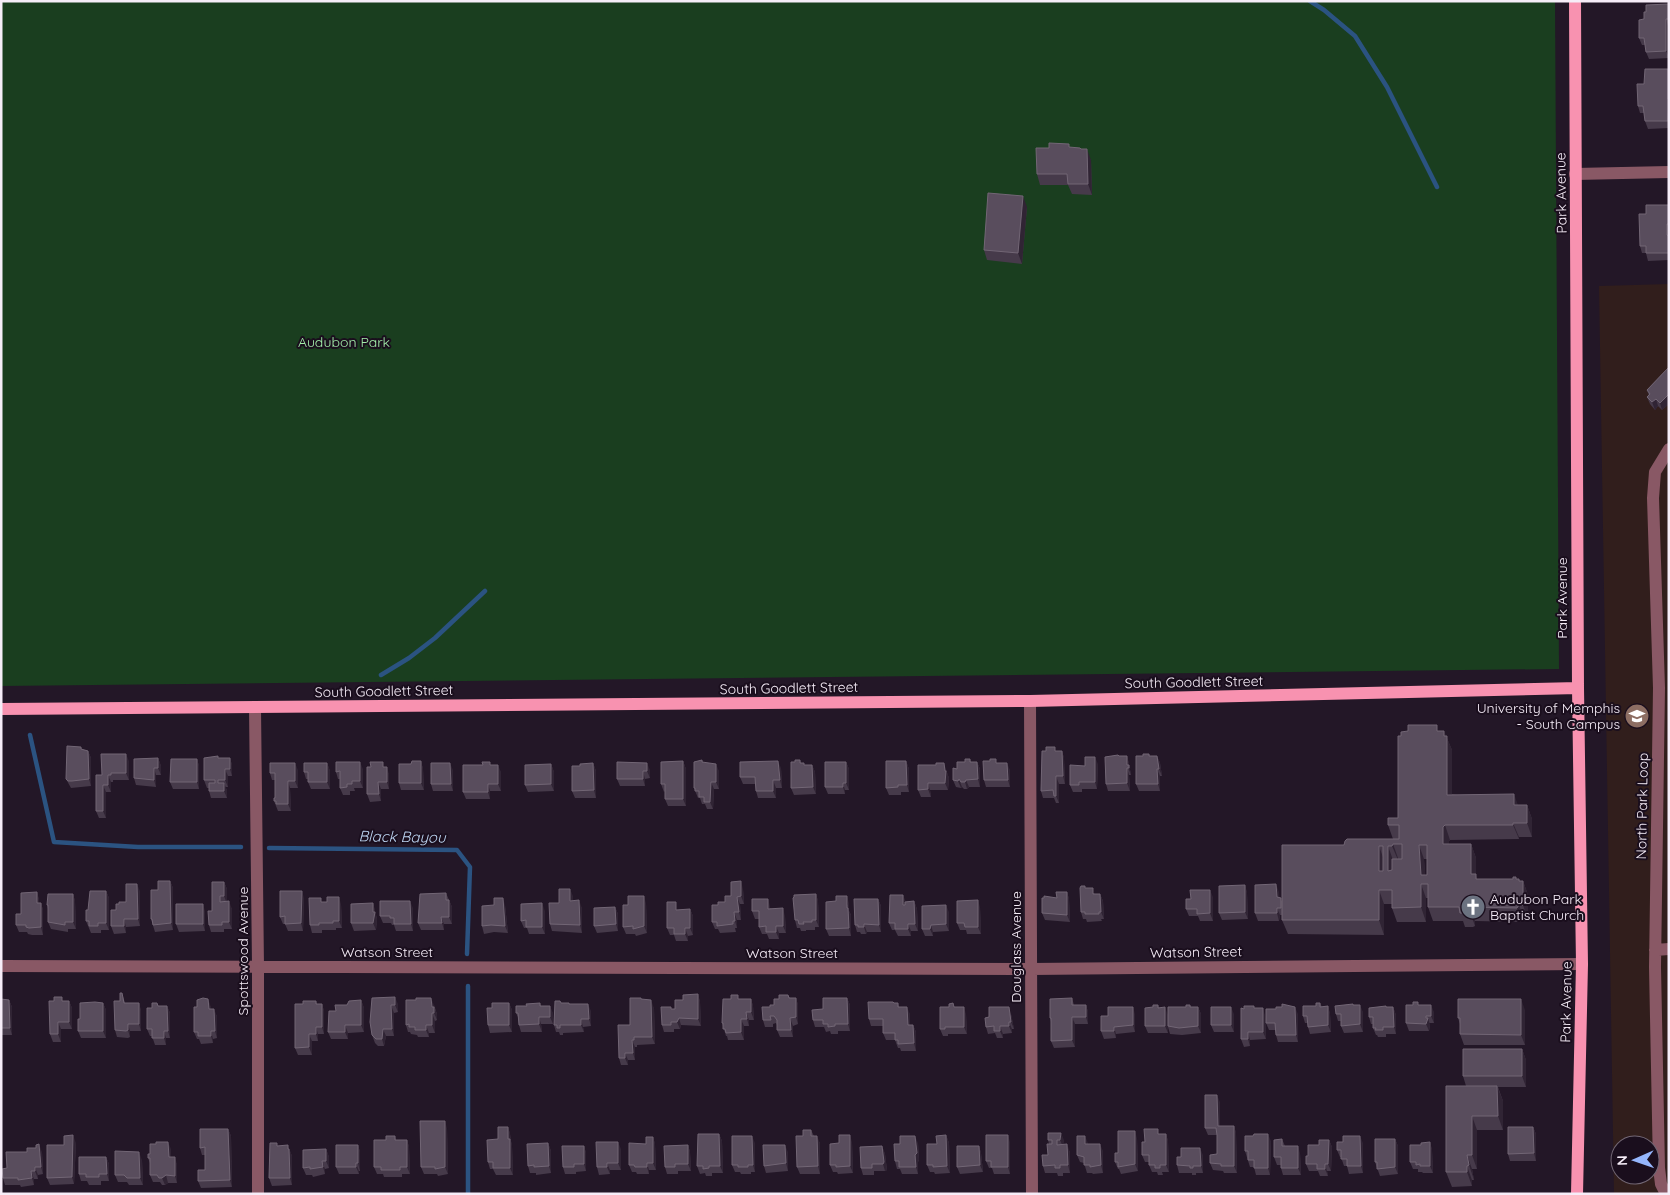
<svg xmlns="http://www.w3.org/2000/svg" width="1670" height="1195" font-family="Quicksand,sans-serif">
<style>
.education{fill:#311e1c;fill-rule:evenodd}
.park{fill:#1a3e1f}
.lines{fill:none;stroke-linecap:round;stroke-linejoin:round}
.stream{stroke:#2b5381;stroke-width:4.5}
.minor{stroke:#895865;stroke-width:12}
.major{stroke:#f892b0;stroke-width:12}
.wall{fill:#463a4a;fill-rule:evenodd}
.shaded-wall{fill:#302434}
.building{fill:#594d5d;stroke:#726675;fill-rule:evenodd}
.labels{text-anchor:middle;stroke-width:4;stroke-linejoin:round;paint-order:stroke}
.street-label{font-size:14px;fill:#f6edf8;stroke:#1a0e1d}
.park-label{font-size:14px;fill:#a2eda9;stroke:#1a0e1d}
.poi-label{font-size:14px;fill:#f6edf8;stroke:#1a0e1d;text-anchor:end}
.water-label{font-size:15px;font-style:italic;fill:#bdd5f2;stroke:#1a0e1d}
</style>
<rect width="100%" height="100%" fill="#231727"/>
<path class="education" d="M1669 284V1194H1614L1599 286ZM1620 1145H1650V1175H1620Z"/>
<path class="park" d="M1 1H1555L1559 669 1 686Z"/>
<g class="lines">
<path class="stream" d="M1310 1 1324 10 1355 36 1387 87 1437 187
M381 675 409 658 435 638 485 591
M30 735 54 842 138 847H241
M269 848 457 850 470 867 467 954
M468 986V1194"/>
<path class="minor" d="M1575 174 1669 172
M1030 701 1032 1194
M255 708 258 966V1194
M1655 950 1669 949
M1 966 1031 969 1582 964
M1666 1194 1661 1184 1659 1168 1655 967 1659 688 1653 498 1655 472 1669 449"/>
<path class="major" d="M1575 1 1578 688 1582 964 1577 1194
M1 709 1030 701 1578 688"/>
</g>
<path class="wall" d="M1669 4V58L1649 59 1646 52 1645 45H1642L1639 38 1646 12Z
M1669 72V128L1648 129 1645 121 1644 113H1640L1638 106 1644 84Z
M1070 147 1091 160 1092 195 1072 194 1068 185H1040L1037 174Z
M1669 205V260L1648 261 1646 253H1642L1640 246 1646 214Z
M1027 207 1022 264 987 260 984 250Z
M1669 367V404L1662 410 1658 406 1655 410 1650 404 1647 397 1649 396 1647 390Z
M1439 731 1446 736 1452 750V794L1517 805H1527L1532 819V837H1519V839L1450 840 1449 841V844H1471L1476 858V876L1477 879H1519L1520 881H1523L1528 895V919H1524L1522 922 1475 921V926L1473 927H1465L1463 921H1433L1428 907V898H1426V922H1397L1392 908V904H1384V935L1288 934 1282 920V915H1280L1279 921H1258L1255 913 1279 892V898L1282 901 1344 845 1399 839H1393L1388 825 1398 818 1401 736ZM1424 859H1427V875H1425Z
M81 747 82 750 88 751 91 758V786L71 788 66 779Z
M1046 751H1062L1064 758 1065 784H1059V803H1056L1054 798H1043L1041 791Z
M1149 754 1150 756H1157L1160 763 1162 776H1160V791H1139L1136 784 1143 756Z
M1119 756H1127L1129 764 1131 775H1129L1130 791H1108L1106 784Z
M158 758 161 766V775H156V787L136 785 134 778Z
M218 758H230L232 765V776H228V787H225L227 790V798H211L209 791V788H207L204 780Z
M197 759 199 766V789H173L170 782Z
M970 759 971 762H977L980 769V787H969L967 789H964L962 787 961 788 956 787 953 780 957 769 965 762Z
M702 760 703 762 719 771V789H714L713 809H707L705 804H702L700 798H698L694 788Z
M800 760 801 763H804V765H812L815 772 816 794 794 795 791 788 795 762Z
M129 761V780H113V782H111V792H106V818H99L96 811 102 775Z
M421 761 423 769 424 790H401L399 783 411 764Z
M683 761 686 769V806H668L665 799V791L664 792 661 784Z
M906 761 909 769V792H901V795H889L886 788Z
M617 762 650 770V778L645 779V786H620L617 779Z
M846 762 849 769V790H845V794H828L825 787Z
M327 763 330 771V789H311L308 782V779H306L304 772Z
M593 763 596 771V798H575L572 791 580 766Z
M997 763 1010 770V787H986L984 780Z
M551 764 554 772V791L528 792 525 785Z
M1098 764 1097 789H1082V792H1073L1070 785 1085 766Z
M490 765 501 772V791H490V799H466L463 792Z
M384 767 389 774V789H381V801L370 802 367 794Z
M781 768 782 788H776V798H758L756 791V784H743L740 777Z
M363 769V788H354L355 791H350V795H343L340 788V779H338L336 772Z
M298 770V788H290L291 811H278L274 801 275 798V780H272L270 773Z
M453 770V791H433L431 784Z
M947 770V773L949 778 948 790H930L931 797H921L918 790Z
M170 881 173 888V930L155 932 151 919 158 890Z
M224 882 227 889V901L232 909V929H224V932H211L209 925Z
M1245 885 1247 893 1248 919 1222 920 1219 913Z
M1085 888 1095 894H1100L1103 901 1104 919H1101L1102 921 1087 922 1086 919H1083L1081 912Z
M743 889 744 904H740L741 920H737V928H735L736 932 720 933 718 929H715L712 922 718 905 725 902 731 896Z
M106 891 109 898V930H101V933H91L86 921 88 910Z
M140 891V926L126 927V933L114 934 111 926 116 910 119 904 126 902Z
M37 892 39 900V903H41L43 910V935H32L28 934 27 932H19L16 925 21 914Z
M1067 892 1069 899 1070 922 1045 920 1042 913 1057 898Z
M446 893 452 907V924H444V930H421L418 923Z
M73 894 75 901 76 929H68V932L51 929 48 922V909L47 905Z
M816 894 818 901 819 927H815V930H806V931H801L800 928H797L795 920Z
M903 895 905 902 914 901 917 909 918 931H911V936H898L895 930H892L889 923Z
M573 896V901L582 908V933L552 931 550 924 559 903Z
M1213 897V921H1200L1198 916H1189L1186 909Z
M304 898 303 931H288L285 924H283L280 917Z
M878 899 881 906V932H867L866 934H861L860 932H857L855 925Z
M322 902 341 904 342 928H336V930H322V933H312L310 925Z
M373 903 377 919 376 930 354 931 351 923Z
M646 903 647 933 636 936 635 934H626L623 927Z
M849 903V911L851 915V936H829L826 929Z
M494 905H505L508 933 494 932 484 934 482 926Z
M770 906V908L785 916 786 933H779V939H769L767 934H762L759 927V919H755L752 911Z
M615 907 618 914V931L597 933 594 926Z
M980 907 981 934H967L966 930H960L957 923Z
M413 908V931H396L394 925H392L391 923H383L380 916Z
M690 909 693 916V935L688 936V941H676L674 935H670L667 928 678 910Z
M205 911V931L179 932 176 924Z
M545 911V934H529L527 928H524L521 921Z
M949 912V931L933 932V936H925L922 929Z
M122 993 125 1003H139L141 1011V1031H130V1037L128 1038 117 1037 115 1030 120 1001Z
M698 994 700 1002 701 1026 681 1025 680 1029H674V1032H664L662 1025 672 1009H675L683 1000Z
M788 995 790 998H796L798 1005V1024L793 1026V1037H780L777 1030V1025L776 1023 773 1024V1027H765L763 1020 770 1007 774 1005 779 999Z
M372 998 398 1004V1012L394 1013V1036H386L384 1046H378L375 1043 372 1035Z
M847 998 850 1005V1031H838V1034H831L830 1031 826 1032 824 1027H815L813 1020 823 1009Z
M1072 998 1074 1005H1086L1088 1012V1024H1075V1047L1054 1048 1051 1041V1022L1050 1018Z
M1 999 9 1000 12 1007V1035H1Z
M208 999 211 1009 217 1016V1038L213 1039V1043L201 1044 199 1039H197L194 1032 197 1007Z
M642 999 654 1008 655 1044 637 1045V1047H635V1060H628V1065H621L619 1058Z
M740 999H751L753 1006 754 1020H749V1026H744V1040H728L727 1036H726L722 1023Z
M361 1000 364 1008V1032L348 1033V1039H331L328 1032 347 1005Z
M64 1001H69L72 1008V1029H61V1042H53L50 1034Z
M316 1001 317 1004H322L324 1011V1034H318V1041H312V1055H298L295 1048 303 1004Z
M103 1003 106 1010V1038H81L78 1031 80 1019Z
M157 1003 158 1006H167L170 1013V1038H166V1045H155L152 1036H150L147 1029 152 1008Z
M509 1003 512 1010V1032L490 1033 488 1025 492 1008Z
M540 1003 541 1006 553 1013V1024H541L542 1032H521L519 1025V1019L516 1013 527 1006Z
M561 1003H569V1004L591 1011V1026L583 1027 584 1032 563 1033V1035H560L559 1032H556L554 1025Z
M894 1003H898L899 1007 910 1014V1025H913L916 1032V1051H901L900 1048H898L895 1040H886L883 1033V1026H871L869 1019Z
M1320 1003 1322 1007 1328 1006 1330 1014 1331 1032 1310 1034 1308 1027V1023H1305L1303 1016Z
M434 1005 437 1014V1020L435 1021V1033H429V1037H418L417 1035 411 1034 410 1032H408L406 1025Z
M1158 1005 1159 1008 1168 1015 1190 1005 1191 1007H1198L1201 1014V1033L1182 1035 1170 1034 1168 1027V1033H1148L1145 1026 1153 1007Z
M1353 1005 1363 1012V1032L1344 1033 1341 1026V1021H1338L1336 1014Z
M1419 1005 1434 1012V1023H1429L1430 1025 1429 1031H1409L1406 1023Z
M955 1007 966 1014 967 1034H948V1036H943L940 1029Z
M1387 1007H1393L1396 1015V1034H1386V1037H1378L1377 1035H1376L1373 1028V1024H1371L1369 1017Z
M1255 1008 1265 1015 1266 1039 1250 1040V1046L1244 1047 1241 1039Z
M1525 1010V1045H1464L1460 1034V1024L1458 1018Z
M1011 1014 1014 1029H1012V1033L1003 1034V1038H997L995 1033 988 1034 986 1027 989 1017Z
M1135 1014V1032L1116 1034V1038L1104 1039 1101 1031Z
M1234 1014V1032H1214L1211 1025Z
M1298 1014V1042H1278L1276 1035V1030H1269L1266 1023Z
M1522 1049 1526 1060V1087H1498L1503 1101V1130H1477V1169H1472L1474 1180H1472V1186L1452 1187 1446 1172 1466 1086 1463 1076Z
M1220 1102V1126H1234L1236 1133 1237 1173H1224L1223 1171 1213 1170 1210 1163 1217 1154V1135H1208L1205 1128Z
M508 1127 510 1134 511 1141 512 1146 513 1175H496L493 1169H490L488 1162 498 1139Z
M1533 1127 1536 1134V1161H1510L1508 1154Z
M447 1128 448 1174 438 1176 437 1174H424L421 1167Z
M228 1129 231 1136 232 1187 201 1188 198 1181 205 1170V1155H202L200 1148Z
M811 1130 814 1136 820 1143V1174H800L797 1167 803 1136Z
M719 1134 722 1141 723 1173H712V1176H706L705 1173 700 1174 697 1166Z
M1160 1134H1166L1168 1141 1169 1172H1162L1163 1175H1158L1157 1172H1152L1149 1165V1162H1145L1142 1155 1145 1142Z
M946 1135 949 1143 950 1173 935 1174 934 1172H930L927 1165 937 1144Z
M395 1136 396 1140H407L409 1147 410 1174H402V1177H384L383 1174H377L374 1167Z
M653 1137 655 1144 656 1170H649V1174H637L636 1172H632L629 1165 646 1144Z
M1137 1138 1138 1171 1121 1174 1119 1169H1118L1115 1162Z
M1282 1139 1285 1146 1300 1153 1301 1175H1283L1281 1168V1165H1277L1274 1157Z
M1395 1139 1398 1146V1174L1380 1176 1375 1162Z
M1048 1140H1064L1063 1144 1070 1152V1173H1063V1176H1058L1057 1173H1045L1043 1166 1048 1155 1049 1144Z
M1329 1140 1332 1147 1331 1171H1327L1328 1176H1320L1318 1171H1309L1306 1164 1308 1156 1319 1145Z
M1271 1141 1270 1175H1256L1254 1167H1250L1245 1151Z
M852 1142 853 1173 838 1174 837 1172H833L830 1165 839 1143Z
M1010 1142V1174H994L992 1168H989L986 1161Z
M1343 1142 1363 1143V1173L1349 1174 1347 1166H1344L1341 1157H1340L1337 1150Z
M1430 1142 1432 1150 1433 1173H1423L1422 1172H1418V1169H1413L1410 1162 1421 1145Z
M76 1143 74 1184 50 1185 47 1178 64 1145Z
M548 1143 551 1151V1173L536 1175V1173H530L528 1166Z
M755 1143V1172H751V1174H741L740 1172H735L732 1165Z
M918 1143 919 1160 918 1162V1174H902L900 1169H897L895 1161Z
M1088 1143V1144L1103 1151V1173L1093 1174 1092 1173H1087L1084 1163 1080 1162 1077 1155Z
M358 1145 360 1152V1171H359V1174H339L336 1167Z
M688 1145 690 1152 691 1171H678V1174H667L665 1167Z
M278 1146 289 1149 292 1156V1185L272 1186 269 1178Z
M584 1146 586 1153V1171L576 1172V1174H565L563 1167Z
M882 1146 885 1154 887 1170 885 1171H874V1175H863L861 1168Z
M979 1146 981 1153 983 1172 960 1174 957 1167Z
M171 1149V1157L177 1164V1183H168L165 1185H162L160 1182H153L150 1175V1163L148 1158Z
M326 1149 329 1157V1168L325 1169V1174L313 1177 312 1175H306L303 1168Z
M621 1149V1170H610V1174L599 1175 597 1167Z
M42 1152 43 1174 38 1175V1179H34V1185L21 1187 20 1185H5L3 1178Z
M788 1152V1171L766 1173 764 1166Z
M1203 1155V1173H1196V1175H1192V1173H1179L1177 1165Z
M106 1157 109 1164V1181H101V1185H89L87 1181H81L79 1174Z
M142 1160 143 1185H129L127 1182H118L115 1175Z"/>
<path class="shaded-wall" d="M1666 19 1668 26 1669 57 1666 51Z
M1668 69 1669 72V101L1668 99Z
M1087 149 1091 160 1092 195 1088 184Z
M1023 196 1027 207 1022 264 1018 253Z
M1667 224 1669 230V241L1667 235Z
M1669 394V404L1662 410 1660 403Z
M1656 399 1658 406 1655 410 1652 402Z
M1444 731 1452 750V809L1447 795Z
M88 751 91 758V786L89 779Z
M1062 751 1064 758 1065 784 1063 776Z
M126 754 129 761V780L126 773Z
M1127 756 1129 764 1131 775 1127 765Z
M1157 756 1160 763 1162 776 1159 769Z
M1095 757 1098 764 1097 789 1095 782Z
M158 758 161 766V775L158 768Z
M230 758 232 765V776L230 769Z
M197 759 199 766V789L197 782Z
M421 761 423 769 424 790 421 783Z
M683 761 686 769V806L683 799Z
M778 761 781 768 782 788 780 780Z
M906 761 909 769V792L907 785Z
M360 762 363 769V788L360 781Z
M846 762 849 769V790L846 783Z
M977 762 980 769V787L978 779Z
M295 763 298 770V788L295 781Z
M327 763 330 771V789L327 782Z
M450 763 453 770V791L451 784Z
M593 763 596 771V798L594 790Z
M647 763 650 770V778L647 771Z
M944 763 949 778 948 790 945 783Z
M1007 763 1010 770V787L1008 780Z
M551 764 554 772V791L551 784Z
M716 764 719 771V789L716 782Z
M498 765 501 772V791L498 784Z
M812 765 815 772 816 794 813 787Z
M387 767 389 774V789L387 782Z
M154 768 156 775V787L154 780Z
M1127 768 1129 775 1130 791 1127 783Z
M225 769 228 776V787L225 780Z
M1157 769 1160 776V791L1158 784Z
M643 771 645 779V786L643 779Z
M108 775 111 782V792L108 785Z
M1056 776 1059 784V803L1056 796Z
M959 779 962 787 961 788 958 781Z
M773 780 776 788V798L773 791Z
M966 780 969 787 967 789 965 782Z
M288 781 290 788 291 811 288 804Z
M378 782 381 789V801L379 794Z
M711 782 714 789 713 809 710 802Z
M224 783 227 790V798L224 791Z
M843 783 845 790V794L843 787Z
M928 783 930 790 931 797 928 789Z
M488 784 490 791V799L488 792Z
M103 785 106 792V818L103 811Z
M1514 794 1519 808 1514 805Z
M1527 805 1532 819V837L1527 823Z
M1513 823 1519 837V839L1513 825Z
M1445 825 1450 840 1449 841V859L1443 844V827Z
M1393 844 1398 858V860L1392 846Z
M1471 844 1476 858V876L1481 888 1471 874Z
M1419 845 1424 859 1426 884 1421 875Z
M1379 846 1384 860V885L1379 871Z
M1388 846 1393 860 1394 885 1388 871Z
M1519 879 1523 890V881L1528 895V919L1523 905Z
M170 881 173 888V930L171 923Z
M741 881 743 889 744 904 741 896Z
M224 882 227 889V904L224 896Z
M137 884 140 891V926L138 919Z
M1276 884 1279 892 1280 904 1277 897Z
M1421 884 1426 898V922L1421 907Z
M1245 885 1247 893 1248 919 1245 912Z
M570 889 573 896V908L570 901Z
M1210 890 1213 897V921L1210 913Z
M1379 890 1384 904V935L1379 920Z
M106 891 109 898V930L106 923Z
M302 891 304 898 303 931 301 923Z
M37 892 39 900V910L37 903Z
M1067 892 1069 899 1070 922 1067 915Z
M73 894 75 901 76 929 73 922Z
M816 894 818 901 819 927 816 920Z
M1100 894 1103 901 1104 919 1101 912Z
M903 895 906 902V913L903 905Z
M644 896 646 903 647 933 644 926Z
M847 896 849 903V911L851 915V936L849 928Z
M339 897 341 904 342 928 339 921Z
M737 897 740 904 741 920 739 912Z
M503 898 505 905 508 933 505 926Z
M768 899 770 906V916L768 909Z
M878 899 881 906V932L879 925Z
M449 900 452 907V924L449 917Z
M579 900 582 908V933L580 925Z
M978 900 980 907 981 934 978 927Z
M229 901 232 909V929L229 922Z
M410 901 413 908V931L411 924Z
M914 901 917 909 918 931 915 924Z
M41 903 43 910V935L41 927Z
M373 903 377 919 376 930 373 923Z
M542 903 545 911V934L542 927Z
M203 904 205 911V931L203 924Z
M946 905 949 912V931L946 924Z
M1519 905 1524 919 1522 922 1517 908Z
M615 907 618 914V931L616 924Z
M1470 907 1475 921V926L1470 912Z
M783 908 785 916 786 933 783 926Z
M1277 908 1280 915 1279 921 1277 913Z
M690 909 693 916V935L690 928Z
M734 912 737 920V928L735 921Z
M441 917 444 924V930L442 923Z
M124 919 126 927V933L124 926Z
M864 924 867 932 866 934 864 927Z
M908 924 911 931V936L908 929Z
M931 925 933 932V936L930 929Z
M776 926 779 933V939L776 932Z
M685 928 688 936V941L685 934Z
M698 994 700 1002 701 1026 698 1019Z
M395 997 398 1004V1012L395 1005Z
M431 998 434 1005V1014L432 1007Z
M796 998 798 1005V1024L796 1017Z
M847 998 850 1005V1031L848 1024Z
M208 999 211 1007V1016L209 1009Z
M751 999 753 1006 754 1020 751 1012Z
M1521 999 1525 1010V1045L1521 1035Z
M9 1000 12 1007V1035L10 1028Z
M361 1000 364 1008V1032L361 1025Z
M651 1000 654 1008 655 1044 652 1037Z
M69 1001 72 1008V1029L69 1022Z
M103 1003 106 1010V1038L103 1031Z
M139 1003 141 1011V1031L139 1024Z
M509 1003 512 1010V1032L509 1025Z
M322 1004 324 1011V1034L322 1027Z
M588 1004 591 1011V1026L589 1019Z
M391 1005 394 1013V1036L392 1029Z
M1086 1005 1088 1012V1024L1086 1017Z
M1360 1005 1363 1012V1032L1360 1024Z
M1431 1005 1434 1012V1023L1431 1016Z
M167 1006 170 1013V1038L168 1031Z
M550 1006 553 1013V1024L550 1017Z
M1328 1006 1330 1014 1331 1032 1328 1025Z
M434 1007 437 1014V1020L434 1013Z
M907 1007 910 1014V1032L908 1025Z
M964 1007 966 1014 967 1034 964 1027Z
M1009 1007 1011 1014 1014 1029 1011 1022Z
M1133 1007 1135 1014V1032L1133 1025Z
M1165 1007 1168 1015V1033L1165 1026Z
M1198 1007 1201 1014V1033L1198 1026Z
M1231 1007 1234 1014V1032L1231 1025Z
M1295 1007 1298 1014V1042L1296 1035Z
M1393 1007 1396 1015V1034L1394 1027Z
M1263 1008 1265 1015 1266 1039 1263 1032Z
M214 1009 217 1016V1038L215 1031Z
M746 1012 749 1020V1026L747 1019Z
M432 1013 435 1021V1033L432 1025Z
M1426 1016 1427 1020 1428 1018 1430 1025 1429 1031 1426 1024Z
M539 1017 541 1024 542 1032 539 1024Z
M1072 1017 1075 1024V1047L1072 1040Z
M679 1018 681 1025 680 1029 677 1022Z
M790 1018 793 1026V1037L791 1030Z
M581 1019 583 1027 584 1032 581 1025Z
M741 1019 744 1026V1040L741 1032Z
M58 1022 61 1029V1042L58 1034Z
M1009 1022 1012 1029V1033L1009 1026Z
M128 1024 130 1031V1037L128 1030Z
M345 1025 348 1033V1039L345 1032Z
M426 1025 429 1033V1037L426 1030Z
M913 1025 916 1032V1051L914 1043Z
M1000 1026 1003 1034V1038L1000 1031Z
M316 1027 318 1034V1041L316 1034Z
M1114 1027 1116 1034V1038L1114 1031Z
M383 1029 386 1036 384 1046 382 1039Z
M164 1031 166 1038V1045L164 1038Z
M211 1031 213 1039V1043L211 1036Z
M1248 1032 1250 1040V1046L1248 1039Z
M309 1034 312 1041V1055L309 1047Z
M632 1040 635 1047V1060L633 1053Z
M1522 1049 1526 1060V1087L1522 1076Z
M625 1053 628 1060V1065L625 1058Z
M1497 1086 1503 1101V1130L1498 1116Z
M1217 1095 1220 1102V1133L1218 1126Z
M1472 1116 1477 1130V1169L1472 1155Z
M445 1121 447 1128 448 1174 445 1167Z
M1234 1126 1236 1133 1237 1173 1234 1166Z
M508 1127 510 1134 511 1141 512 1146 513 1175 510 1168Z
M1533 1127 1536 1134V1161L1534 1153Z
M228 1129 231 1136 232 1187 230 1180Z
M1135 1131 1137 1138 1138 1171 1135 1164Z
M1061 1133 1064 1140 1063 1147 1060 1140Z
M719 1134 722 1141 723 1173 720 1166Z
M1166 1134 1168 1141 1169 1172 1166 1165Z
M1268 1134 1271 1141 1270 1175 1268 1168Z
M73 1135 76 1143 74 1184 72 1177Z
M850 1135 852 1142 853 1173 850 1166Z
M946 1135 949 1143 950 1173 947 1166Z
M1008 1135 1010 1142V1174L1008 1167Z
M752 1136 755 1143V1172L753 1165Z
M817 1136 820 1143V1174L818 1166Z
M915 1136 918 1143 919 1160 918 1162V1174L916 1167Z
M1085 1136 1088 1143V1151L1085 1144Z
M1360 1136 1363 1143V1173L1361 1166Z
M653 1137 655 1144 656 1170 653 1163Z
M1395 1139 1398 1146V1174L1395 1167Z
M407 1140 409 1147 410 1174 407 1167Z
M1329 1140 1332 1147 1331 1171 1328 1164Z
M168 1142 171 1149V1164L169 1157Z
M618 1142 621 1149V1170L618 1163Z
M1430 1142 1432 1150 1433 1173 1430 1166Z
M548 1143 551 1151V1173L549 1166Z
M39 1144 42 1152 43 1174 41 1167Z
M1067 1144 1070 1152V1173L1068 1165Z
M1100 1144 1103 1151V1173L1101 1165Z
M288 1145 292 1156V1185L290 1178Z
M358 1145 360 1152V1171L358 1163Z
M688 1145 690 1152 691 1171 688 1164Z
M785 1145 788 1152V1171L786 1163Z
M584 1146 586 1153V1171L584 1164Z
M882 1146 885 1154 887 1170 885 1171 883 1164Z
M979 1146 981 1153 983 1172 980 1165Z
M1298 1146 1300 1153 1301 1175 1298 1168Z
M1200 1148 1203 1155V1173L1201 1166Z
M326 1149 329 1157V1168L326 1161Z
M139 1152 142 1160 143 1185 140 1178Z
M1467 1155 1472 1169 1474 1180 1469 1165Z
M106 1157 109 1164V1181L107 1174Z
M175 1157 177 1164V1183L175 1176Z
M322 1161 325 1169V1174L323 1167Z
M356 1163 359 1171V1174L356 1167Z
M607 1163 610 1170V1174L607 1167Z
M647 1163 649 1170V1174L647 1167Z
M1325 1164 1327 1171 1328 1176 1325 1169Z
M1467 1166 1472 1180V1186L1467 1172Z
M35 1167 38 1175V1179L35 1171Z
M31 1171 34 1179V1185L32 1178Z
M166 1175 168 1183 165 1185 162 1178Z"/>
<path class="building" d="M1669 4V19H1666V51L1646 52 1644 38H1639V20L1644 19V12H1646V5Z
M1645 69H1668V99H1669L1668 121H1645L1643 106H1638L1637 84H1644Z
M1049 143 1069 144V147L1080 148 1081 149H1087L1088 184H1068L1067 174H1037L1036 148H1049Z
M988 193 1023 196 1018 253 984 250Z
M1646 205H1669V224H1667V235L1669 236V253H1646V246H1640L1639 214H1646Z
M1669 367V394L1660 403 1656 399 1652 402 1647 397 1650 394 1647 390Z
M1408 725H1437V731H1444V736H1447V795L1514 794V805H1527V823H1513V825H1445L1443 827V844H1471V874H1476V879H1513V877H1516V879H1519V881H1523V905H1519L1517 908 1470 907V912L1468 913H1460L1459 907H1428V884H1421V907L1392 908V890H1379V920H1282V845H1344L1345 841 1347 839H1399V825H1388V818H1398V736H1401V732L1408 731ZM1393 844H1402V859H1392V870L1388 871V846H1392ZM1419 845H1427V875H1421ZM1379 846H1383V871H1379Z
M67 746 81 747V749L88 751 89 779 72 781H68L66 779Z
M1046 747H1055V751H1062L1063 776H1056V796H1054L1053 790 1041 791 1042 751H1046Z
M101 754H126V773H111V775H108V785H103V811H96V775H102Z
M1143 754H1149V756H1157L1159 769H1157L1158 784H1136V756H1143Z
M1118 755 1119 756H1127V765H1129V768H1127V783L1106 784 1105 757Z
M218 756V758H230V769H225V780H218V783H224V791H209V783H215V780H204V758Z
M1085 757H1095V782H1079V785H1070V765L1085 766Z
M158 758V768H154V780L134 778V759Z
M171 759H197V782H170Z
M965 759H970V762H977L978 779 966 780 965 782H961L959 779 958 781 953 780V768L957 769V762H965Z
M990 759H996V763H1007L1008 780H984L983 761H990Z
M702 760V762L716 764V782H711L710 802H704V797H699V791H695V788H694V762Z
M795 760H800V763H804V765H812L813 787 791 788V762H795Z
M412 761H421V783H399V764H411Z
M683 761V799H665V784H661V762Z
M778 761 780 780H773V791H756L755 777H740V762Z
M886 761H906L907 785H898V787L886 788Z
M336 762H360V781H352V784H347V787L340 788V771L336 772Z
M370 762H383V767H387V782H378L379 794H367V767H371Z
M482 762H490V765H498V784H488V792H463V765H483Z
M617 762 647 763V771H643V779H617Z
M825 762H846V783H843V787H825Z
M270 763H295V781H288V804H276V801H274V798H275V773H270Z
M304 763H327V782H308V772H304Z
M431 763H450L451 784H431Z
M593 763 594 790 572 791V766H580V764Z
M936 763H944L945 771H946L945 783H928V789L918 790V765H936Z
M551 764V784L525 785V765Z
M158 881H170L171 923 153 925 152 919H151V890H158Z
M741 881V896L737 897 739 912H734L735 921H733V924L717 926V922H712V905H718V902H725V896H731V882Z
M212 882H224V896H220V902L229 901V922H222V925H209L208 911H212Z
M126 884H137L138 919H124V926H111V910H116V904H119V902H126Z
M1276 884 1277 897 1281 898V908H1277V913H1255V885Z
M1245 885V912L1219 913V886Z
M1081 886H1085V888H1093V894H1100L1101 912H1099V914H1085V912H1081L1080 888Z
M559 889H570V901L579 900 580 925 550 924 549 903H559Z
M1190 890H1210V913L1197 914V909H1186V899H1191Z
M90 891H106V923H98V926H89V921H86V910H88Z
M280 891H302L301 923 285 924V916L280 917Z
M37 892V903H41V927L29 928 26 927V925H16V914H21V893Z
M1056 892H1067V915L1042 913V898H1044V896L1057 898Z
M446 893V900H449V917H441L442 923H418L420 894Z
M48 894H73V922H65V925L48 922V905H47Z
M816 894V920H812V922H803L804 924H799L798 920H795L793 898 794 897V895Z
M890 895H903V905H905V902L914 901 915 924H908V929H895V923H889Z
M628 896H644V926L633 929V926L623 927V905H628Z
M836 896H847V908H848L849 928 826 929V902L836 901Z
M327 897H339V921H333V923H319V925H310L309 898H321V902H327Z
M494 898H503L505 926 491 925 482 926V906L494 905Z
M752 899H768V909L783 908V926H776V932H766V926L759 927V911H752Z
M854 899H878L879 925 864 924V927H858V925H855Z
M978 900V927H965L964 923H957V901Z
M380 901H410L411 924H394V918H390V916H380Z
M667 902H676V910L690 909V928H685V934H674V928H667Z
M373 903V912H375L373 923H351V904Z
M542 903V927H526V920L521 921V904Z
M176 904H203V924H176Z
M946 905V924L931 925 930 929H922V906Z
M615 907 616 924 594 926V908Z
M120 993H122L124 1003H139V1024H128V1030L126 1031 115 1030 114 1001H120Z
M698 994V1019L679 1018 677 1022H671V1025H662L661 1007H671V1009H675V1000H683V995Z
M731 995H738V999H751V1012H746L747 1019H741V1032L726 1033 725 1029H723V1023H722L723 999H731Z
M779 995H788L789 998H796V1017L790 1018 791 1030H777V1020L774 1016H770L771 1020H763L762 1007H770V1005H774V999H779Z
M54 997H62V1001H69V1022H58V1034H50L49 1001H54Z
M395 997V1005H391L392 1029H383L382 1039H376L372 1035 370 1022 372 998Z
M203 998 208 999 209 1009H214L215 1031H211V1036H198V1032H194V1007H197V1000Z
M416 998H431L432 1007H434V1013H432V1025H426V1030H415V1027H409V1024L406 1025V1000H416Z
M630 998H641V999L651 1000 652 1037H634V1040H632L633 1053H625V1058H619L618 1025H630Z
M823 998H847L848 1024H835V1026L828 1027V1024H823V1020H813L812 1010 823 1009Z
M1072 998V1005H1086V1017H1072V1040L1051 1041V1018H1050V999Z
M1 999 9 1000 10 1028H1Z
M1458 999H1521V1035L1460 1034V1018H1458Z
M361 1000V1025H345V1032H328L329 1011H336L335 1005H347L349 1001Z
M303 1001H316V1004H322V1027H316V1034H309V1047L295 1048V1004H303Z
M555 1001H560L561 1003H569V1004H588L589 1019H581V1025H560V1028H557V1025H554Z
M95 1002 103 1003V1031H78V1019H80V1003Z
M868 1002H893L894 1003H898V1007H907L908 1025H913L914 1043 898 1044V1040H895V1033H883V1019H869Z
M1413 1002H1418V1005H1431V1016H1426V1018H1428L1426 1024 1406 1023V1005H1413Z
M152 1003H157L158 1006H167L168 1031H164V1038H152V1029H147V1008H152Z
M492 1003H509V1025H488L487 1008H492Z
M540 1003V1006H550V1017H539V1024L519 1025 518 1013H516V1006H527L526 1004Z
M953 1003 954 1007H964V1027H945V1029H940V1007H949V1004Z
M1316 1003H1320V1007L1328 1006V1025L1308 1027 1307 1016H1303V1006H1316Z
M1282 1004 1295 1007 1296 1035H1276L1275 1023H1266V1009H1276V1007H1282Z
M1353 1004V1005H1360V1024L1341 1026V1014H1336L1335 1006Z
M1153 1005H1158V1008L1165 1007V1026H1145V1008L1153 1007Z
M1186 1005H1190V1007H1198V1026L1179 1028 1168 1026V1007H1186Z
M1244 1006H1254V1008H1263V1032H1248V1039H1241V1008L1244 1009Z
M1386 1006V1007H1393L1394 1027H1383V1030H1375L1376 1028H1373V1017H1369V1008Z
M989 1007H1009L1011 1022H1009V1026H1000V1031H994V1026L986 1027 985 1018 989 1017Z
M1108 1007H1133V1025L1114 1027V1031H1101V1016H1108Z
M1211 1007H1231V1025H1211Z
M1463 1049H1522V1076H1463Z
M1446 1086H1497L1498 1116H1472V1155H1467L1469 1165 1467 1166V1172H1446Z
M1205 1095H1217L1218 1126H1234V1166H1221V1164L1210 1163V1155L1217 1154V1135L1216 1128H1205Z
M420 1121H445V1167L435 1169V1167H421Z
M498 1127H508V1139H510V1168H493V1162H488L487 1140 498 1139Z
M1508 1127H1533L1534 1153 1508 1154Z
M200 1129H228L230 1180 198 1181V1170H205V1147L200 1148Z
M1144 1129H1158V1134H1166V1165H1160V1168H1155V1165H1149V1155H1142V1142H1145Z
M803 1130H811V1136H817L818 1166 797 1167 796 1136H803Z
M1118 1131H1135V1164L1118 1167V1162H1115V1153H1118Z
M1048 1133H1061L1060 1140H1057V1145L1067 1144 1068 1165H1060V1168H1055V1165L1043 1166 1042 1155H1048L1047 1144H1052V1140H1048Z
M698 1134H719L720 1166H709V1168L703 1169V1166H697Z
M1254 1134H1268V1168H1254V1160H1248V1151H1245V1136H1253Z
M73 1135 72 1177 47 1178V1145H64V1136Z
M839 1135H850V1166L836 1167V1165H830V1144L839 1143Z
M946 1135 947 1166 933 1167V1165H927V1144H937L936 1136Z
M986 1135H1008V1167H991V1161H986Z
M386 1136H395V1140H407V1167H400V1170H381V1167H374V1140H386Z
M732 1136H752L753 1165H748V1167H738V1165H732Z
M900 1136H915L917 1153 915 1155 916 1167H899V1161H895L894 1144H900Z
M1077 1136H1085V1144H1100L1101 1165 1090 1167V1165H1084V1157L1077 1155Z
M1343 1136H1360L1361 1166H1347V1159H1341V1150H1337V1142H1343Z
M646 1137H653V1163H647V1167H635L634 1165H629V1143L646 1144Z
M1282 1139V1146H1298V1168H1281V1157H1274V1140Z
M1375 1139H1395V1167L1377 1169V1162H1375Z
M1319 1140H1329L1328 1164H1325V1169H1317V1164H1306V1156H1308V1145H1319Z
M156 1142H168L169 1157H175V1176L166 1175 162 1178H159L157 1175H150V1158H148V1154H150V1144H156Z
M596 1142H618V1163H607V1167H597Z
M1430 1142V1166H1420V1164L1416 1165V1162H1410V1145H1421V1143Z
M270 1143H277V1146L288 1145V1149H289L290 1178H269Z
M548 1143 549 1166 534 1167V1165L528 1166 527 1144Z
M39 1144 41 1167H35V1171H31L32 1178 18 1180V1178H3L2 1169 7 1168 6 1152H27V1148H36V1145Z
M336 1145H358V1163H356V1167H336Z
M688 1145V1164H675V1167H665L664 1146Z
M763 1145H785L786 1163 764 1166Z
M562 1146H584V1164H574V1167H563Z
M882 1146 884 1162 883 1164H872V1168H861L860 1147Z
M957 1146H979L980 1165 957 1167Z
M1181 1148H1200L1201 1166H1193V1168H1190V1166L1177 1165V1157H1181Z
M326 1149V1161H322L323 1167 310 1169V1167L303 1168V1150Z
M115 1151 139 1152 140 1178H127L124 1175H115Z
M79 1157H106L107 1174H99V1177H86V1174H79Z"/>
<defs>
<symbol id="university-disc" viewBox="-11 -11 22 22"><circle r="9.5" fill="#8d6e63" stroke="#1a0e1d"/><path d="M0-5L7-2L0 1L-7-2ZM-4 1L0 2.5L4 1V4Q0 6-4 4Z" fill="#fff"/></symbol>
<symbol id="church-disc" viewBox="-11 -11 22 22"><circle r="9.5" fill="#6b7280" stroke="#1a0e1d"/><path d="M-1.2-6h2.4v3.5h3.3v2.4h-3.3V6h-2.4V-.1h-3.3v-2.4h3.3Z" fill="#fff"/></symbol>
</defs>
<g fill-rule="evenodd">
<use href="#university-disc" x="1623" y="702" width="28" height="28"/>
<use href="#church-disc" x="1459" y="893" width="28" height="28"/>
</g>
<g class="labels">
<g class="street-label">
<text transform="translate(1561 193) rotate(-91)" y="5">Park Avenue</text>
<text transform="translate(1562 598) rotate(-90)" y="5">Park Avenue</text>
<text transform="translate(1194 682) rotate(-1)" y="5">South Goodlett Street</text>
<text transform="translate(789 688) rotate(-1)" y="5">South Goodlett Street</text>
<text transform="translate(384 691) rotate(-1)" y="5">South Goodlett Street</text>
<text transform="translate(1642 806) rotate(-89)" y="5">North Park Loop</text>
<text transform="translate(1016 947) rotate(-90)" y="5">Douglass Avenue</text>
<text transform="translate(243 951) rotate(-90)" y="5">Spottswood Avenue</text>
<text x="387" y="957">Watson Street</text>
<text transform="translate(1196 952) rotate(-1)" y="5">Watson Street</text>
<text x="792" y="958">Watson Street</text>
<text transform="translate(1566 1002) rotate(-89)" y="5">Park Avenue</text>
</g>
<g class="park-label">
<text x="344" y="347">Audubon Park</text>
</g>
<g class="poi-label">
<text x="1620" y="713">University of Memphis<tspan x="1620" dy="16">- South Campus</tspan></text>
<text x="1490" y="904" text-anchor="start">Audubon Park<tspan x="1490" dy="16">Baptist Church</tspan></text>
</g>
<g class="water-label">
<text transform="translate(402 837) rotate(1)" y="5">Black Bayou</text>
</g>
</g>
<rect width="1670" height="1195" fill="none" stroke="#f6edf8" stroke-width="5"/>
<g transform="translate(1635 1160) rotate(268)"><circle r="24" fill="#1a0e1d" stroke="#726775"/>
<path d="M0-4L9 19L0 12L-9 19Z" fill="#95b6fd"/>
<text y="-8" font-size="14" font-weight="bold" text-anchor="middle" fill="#f6edf8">N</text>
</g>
</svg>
